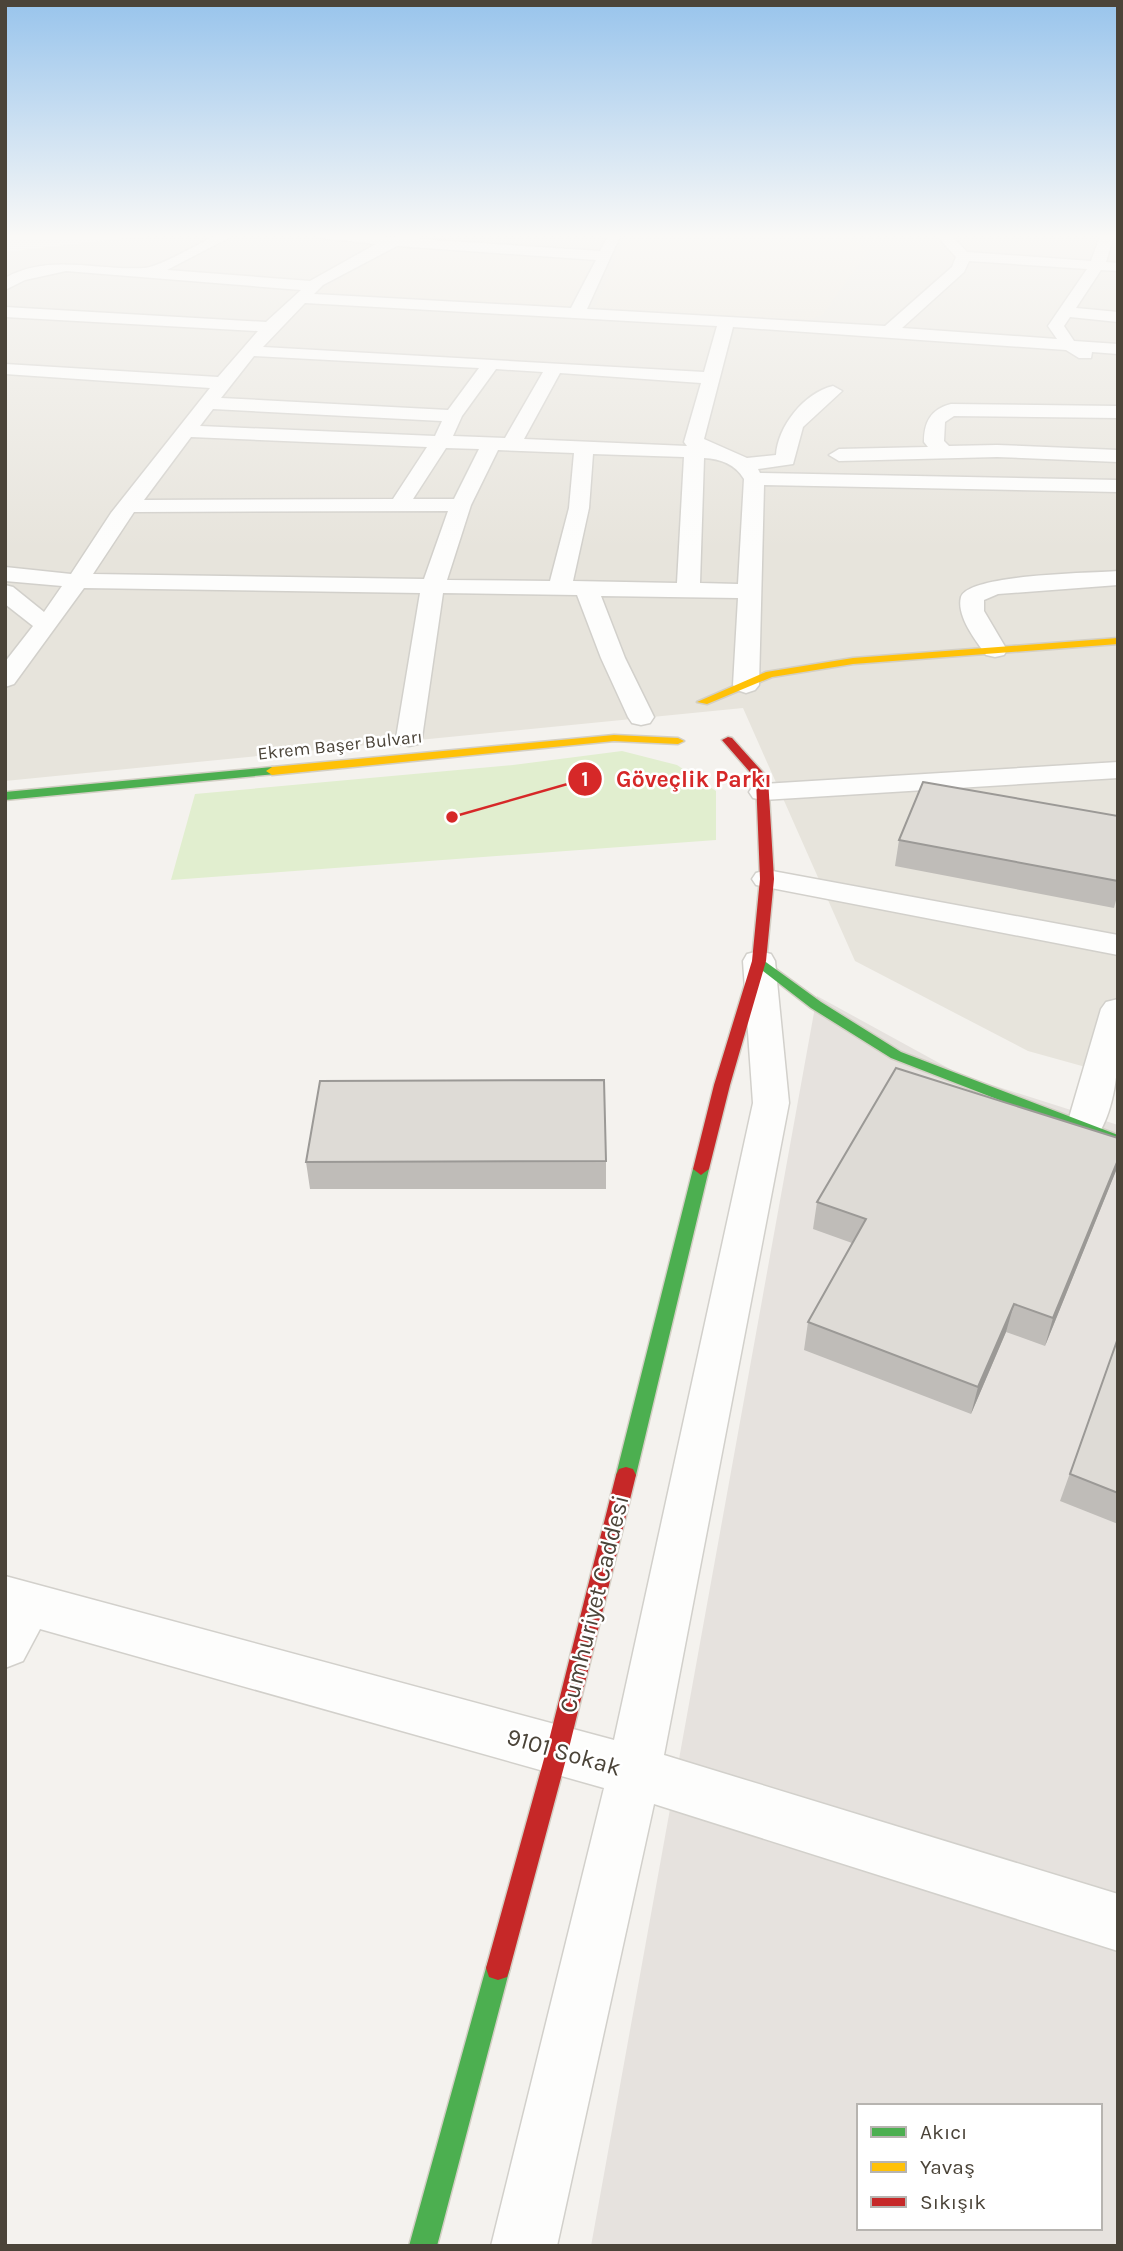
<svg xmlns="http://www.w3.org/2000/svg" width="1123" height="2251" font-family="Karla,sans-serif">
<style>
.residential{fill:#e7e4dc}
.industrial{fill:#e6e2de;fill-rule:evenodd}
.education{fill:#eae5da}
.green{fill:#e1eecf}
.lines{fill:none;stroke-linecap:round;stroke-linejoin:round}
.street-casing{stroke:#d2d0cb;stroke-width:3}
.fast-casing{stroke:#d3cfc5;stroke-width:3}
.slow-casing{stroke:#d3cfc5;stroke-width:3}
.jam-casing{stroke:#d3cfc5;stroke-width:3}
.street{fill:#fdfdfc;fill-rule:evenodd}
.fast{fill:#4caf50;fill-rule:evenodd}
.slow{fill:#ffc107;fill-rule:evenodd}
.jam{fill:#c62828;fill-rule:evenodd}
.wall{fill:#bfbcb8}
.shaded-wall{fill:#9b9996}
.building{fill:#dedbd6;stroke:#9b9996;stroke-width:2}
.labels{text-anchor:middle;stroke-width:5;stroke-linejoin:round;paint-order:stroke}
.far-street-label{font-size:18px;fill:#4b4439;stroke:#fff}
.near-street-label{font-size:24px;fill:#4b4439;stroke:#fff}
.leader{fill:none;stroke:#d62828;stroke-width:2.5}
.callout-dot{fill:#d62828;stroke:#fff;stroke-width:2.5}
.mark-label{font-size:21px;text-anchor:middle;font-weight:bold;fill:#fff}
.callout-label{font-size:23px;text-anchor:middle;font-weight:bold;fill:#d62828;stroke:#fff;stroke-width:5;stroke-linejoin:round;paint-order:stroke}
</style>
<rect width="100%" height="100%" fill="#f4f2ee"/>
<path class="residential" d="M160 234H1118V1076L1028 1051 855 961 743 708 5 781V252Z"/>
<path class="industrial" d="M817 996 961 1075 1118 1125V2246H591ZM859 2106H1100V2228H859Z"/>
<path class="education" d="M627 234H848L867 253 822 315 808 320 603 310 595 307Z
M407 246 585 258 591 262 572 306 562 308 320 294V291L395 247Z"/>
<path class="green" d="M622 751 677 765 716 791V840L171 880 195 794 513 765Z"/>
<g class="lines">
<defs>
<path id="street" d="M218 234H236L167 270 310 281 376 244 321 238 314 234H361L395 238 405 234H426L418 239 600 251 609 234H621L587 309 885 326 952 267 956 257 935 234H950L967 252 1091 261 1099 239 1097 234H1111L1113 239 1106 262 1118 263V271L1101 270 1076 308 1118 312V322L1070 317 1064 326 1074 341 1118 344V354L1092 352 1091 358H1079L1066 350 733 327 704 439 747 458 776 455C778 426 804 393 833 386L842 391 803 427 793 464 758 469 760 473 1118 480V492L764 485 759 685 755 690 746 693 737 690 733 685 738 598 601 596 625 658 654 717 650 723 641 725 632 723 628 717 601 658 577 595 443 593 422 738 418 744 409 746 400 744 396 738 420 593 84 588 14 684 5 687V662L33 626 5 604V585L13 587 44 612 62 586 5 581V567L71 574 111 513 210 388 5 374V364L218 377 258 331 5 317V307L266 322 301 290 66 271 25 280 5 290V278C49 253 97 271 144 268 158 268 202 242 218 234ZM397 246 596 260 571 308 314 294 323 285ZM969 261 1087 269 1048 326 1057 339 902 328 964 272ZM305 303 717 326 704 372 263 347ZM254 356 479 368 448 410 221 398ZM496 369 543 372 505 438 453 436 462 416ZM560 373 701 383 684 442 687 446 524 439ZM213 409 442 421 435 436 200 426ZM191 437 427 447 393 499 144 500ZM446 448 479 449 454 499H413ZM498 450 574 453 569 508 550 581 447 580 471 505ZM593 454 684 457 677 583 573 581 589 508ZM704 458C721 459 735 464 744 479L738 584 700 583ZM448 511 424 579 93 574 134 512Z
M951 404 1118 406V418L954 416 945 422 944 441 949 446 997 445 1118 450V462L997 457 839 461 829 455 839 449 928 447 924 442C924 422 931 409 951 404Z
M1118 571V585L998 594 984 600V611L1007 650 1004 655 995 657 986 655C976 641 956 616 961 597 968 574 1093 573 1118 571Z
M1118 762V778L763 800 753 798 749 792 753 786 763 784Z
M767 870 1118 935V955L756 885 752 879 756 873Z
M759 951 771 954 775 961 789 1103 664 1755 1118 1894V1951L654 1804 557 2246H491L604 1788 40 1629 23 1661 5 1668V1576L614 1740 753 1103 743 961 747 954Z
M1118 999C1118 1044 1122 1096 1097 1137L1084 1140 1071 1137 1066 1128 1101 1009 1106 1002Z"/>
<path id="fast" d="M272 767 276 768V774L5 800V792Z
M759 957 821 1002 901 1052 1118 1135V1146L891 1058 811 1008 754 964 752 961 754 958Z
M701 1163 709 1169 636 1475 633 1481 626 1483 619 1481 616 1475 693 1169Z
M498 1956 507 1959 510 1968 437 2246H409L486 1968 489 1959Z"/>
<path id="slow" d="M1118 638V644L853 664 772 677 707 704 697 702 766 672 853 658Z
M614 735 678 738 684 741 678 744 614 741 272 775 266 771 272 767Z"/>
<path id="jam" d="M728 737 732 738 768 778 774 879 766 961 730 1085 709 1169 701 1175 693 1169 714 1085 752 961 760 879 756 779 722 740Z
M626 1467 633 1469 636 1475 569 1748 510 1968 507 1977 498 1980 489 1977 486 1968 547 1748 616 1475 619 1469Z"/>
</defs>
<use href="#street" class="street-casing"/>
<use href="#fast" class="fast-casing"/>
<use href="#slow" class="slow-casing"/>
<use href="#jam" class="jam-casing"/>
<use href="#street" class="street"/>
<use href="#fast" class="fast"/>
<use href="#slow" class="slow"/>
<use href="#jam" class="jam"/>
</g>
<path class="wall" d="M1118 816V893L1114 908 895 866 899 840Z
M606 1161V1189H310L306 1162Z
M1117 1168 1045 1346 1006 1332 971 1414 804 1350 808 1322 852 1243 813 1229 817 1202Z
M1118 1338V1524L1060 1501Z"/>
<path class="shaded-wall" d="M1118 1160V1166L1045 1346 1053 1318Z
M1014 1304 1006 1332 971 1414 978 1387Z"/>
<path class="building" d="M923 782 1118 816V881L899 840Z
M896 1068 1118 1138V1160L1053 1318 1014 1304 978 1387 808 1322 866 1219 817 1202Z
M604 1080 606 1161 306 1162 320 1081Z
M1118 1338V1493L1070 1474Z"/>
<linearGradient id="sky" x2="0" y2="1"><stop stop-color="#98c4ec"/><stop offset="0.43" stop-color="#faf9f7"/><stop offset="1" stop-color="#faf9f7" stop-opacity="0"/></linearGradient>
<rect width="1123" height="549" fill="url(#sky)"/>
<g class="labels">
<g class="far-street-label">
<text transform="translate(340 745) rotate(-6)" y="6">Ekrem Başer Bulvarı</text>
</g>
<g class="near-street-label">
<text transform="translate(594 1604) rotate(-76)" y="8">Cumhuriyet Caddesi</text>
<text transform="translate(564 1752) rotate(16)" y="8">9101 Sokak</text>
</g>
</g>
<path class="leader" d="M452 817L585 779"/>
<g class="callout-dot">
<circle cx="452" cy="817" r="7"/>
<circle cx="585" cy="779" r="18"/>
</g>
<g class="mark-label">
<text x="585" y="786">1</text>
</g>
<g class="callout-label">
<text x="694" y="787">Göveçlik Parkı</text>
</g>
<rect width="1123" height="2251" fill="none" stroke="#4b4439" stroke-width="14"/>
<rect x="857" y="2104" width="245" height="126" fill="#ffffff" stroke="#b7b4b0" stroke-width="2"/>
<rect x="871" y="2127" width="35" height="10" fill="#4caf50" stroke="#b7b4b0" stroke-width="2"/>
<text x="920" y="2139" font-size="21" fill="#4b4439">Akıcı</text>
<rect x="871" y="2162" width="35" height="10" fill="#ffc107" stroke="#b7b4b0" stroke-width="2"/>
<text x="920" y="2174" font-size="21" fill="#4b4439">Yavaş</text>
<rect x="871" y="2197" width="35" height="10" fill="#c62828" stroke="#b7b4b0" stroke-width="2"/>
<text x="920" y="2209" font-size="21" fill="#4b4439">Sıkışık</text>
</svg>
